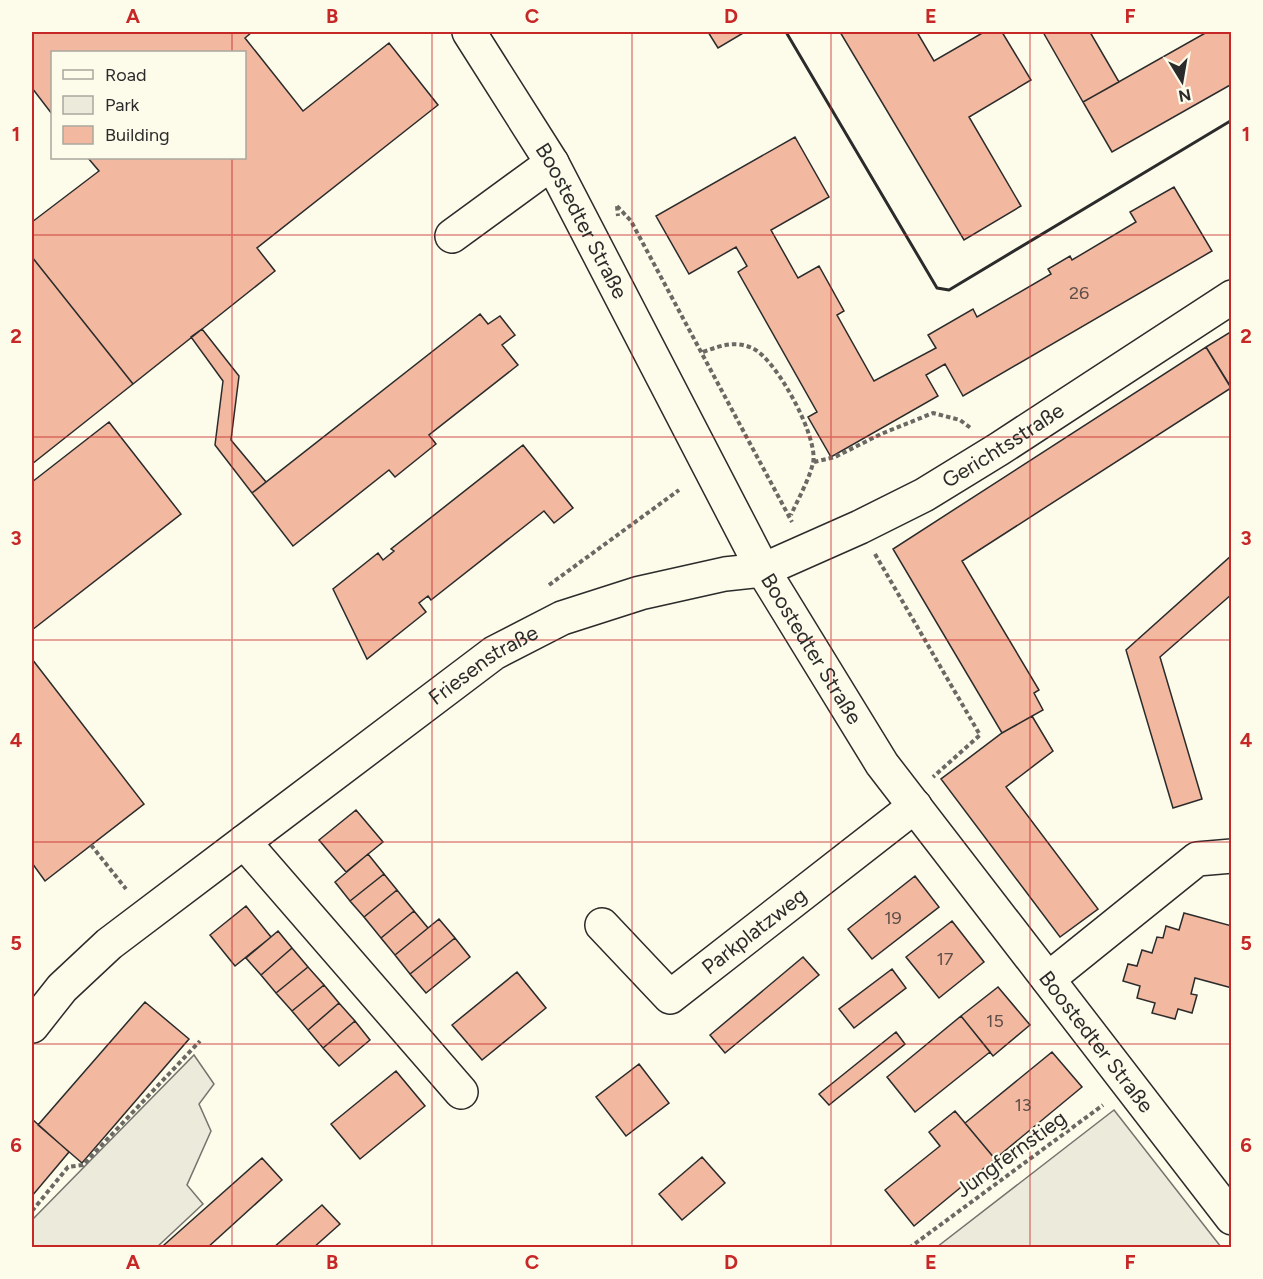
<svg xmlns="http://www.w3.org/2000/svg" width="1263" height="1279" font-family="Figtree,sans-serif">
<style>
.green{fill:#ecebdb;stroke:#74746e;stroke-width:1.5}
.building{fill:#f2b8a0;stroke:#2b2b2b;stroke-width:1.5}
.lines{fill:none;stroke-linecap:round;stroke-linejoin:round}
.minor-casing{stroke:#2b2b2b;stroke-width:36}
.path{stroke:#6a6964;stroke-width:4;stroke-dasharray:4.5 3;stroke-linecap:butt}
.minor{stroke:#fdfbea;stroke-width:33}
.wall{stroke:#2b2b2b;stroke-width:3}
.grid{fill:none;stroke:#c62828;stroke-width:1.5;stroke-opacity:0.55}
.labels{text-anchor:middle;stroke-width:4.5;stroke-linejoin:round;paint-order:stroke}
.number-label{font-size:18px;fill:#5d4e48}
.street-label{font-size:21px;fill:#2b2b2b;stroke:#fdfbea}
.neatline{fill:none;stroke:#c62828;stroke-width:2}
.grid-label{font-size:20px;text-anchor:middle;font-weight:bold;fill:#c62828}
</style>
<rect width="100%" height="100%" fill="#fdfbea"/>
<path class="green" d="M194 1055 214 1084 199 1104 211 1131 187 1185 203 1204 157 1247H32V1220Z
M1114 1110 1221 1247H937Z"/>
<path class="building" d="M32 32H252L245 38 303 111 389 43 438 105 257 248 275 271 133 384 32 257V222L99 171 88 158H244V52H52V114L32 88Z
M708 32H745L718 48Z
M840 32H917L934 61 984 32H1002L1031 80 969 117 1021 206 964 240Z
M1043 32H1090L1119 82 1083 102Z
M1207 32H1232V84L1112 152 1083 102Z
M795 137 829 197 771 230 798 278 819 266 844 311 837 315 874 381 936 348 928 335 973 309 977 317 1051 274 1048 269 1070 256 1072 260 1136 222 1130 212 1174 187 1212 251 963 396 945 364 926 375 938 396 831 457 808 417 817 412 738 272 747 266 736 247 689 274 656 216Z
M32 257 133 384 32 464Z
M480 314 488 324 500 316 515 335 502 345 518 365 429 435 436 444 395 477 389 470 293 546 252 493Z
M202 329 239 376 231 440 266 482 252 493 215 445 223 381 191 337Z
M1232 331V389L1206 347Z
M1206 347 1231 388 962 561 1039 690 1034 693 1043 710 1002 733 893 549Z
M109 422 181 514 32 630V482Z
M523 445 573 508 554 523 544 511 431 600 428 596 419 603 426 612 367 659 333 589 378 553 383 560 394 551 391 549Z
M1232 555V594L1160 657 1202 799 1173 808 1126 650Z
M32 659 144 804 45 881 32 863Z
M1032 716 1053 751 1006 787 1098 909 1060 937 941 779 1002 733Z
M356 810 383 842 346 872 319 840Z
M368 854 384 874 350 901 335 882Z
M384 874 397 890 364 917 350 901Z
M915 876 939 907 872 959 848 929Z
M397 890 414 911 381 938 364 917Z
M246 906 271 937 235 966 210 935Z
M414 911 428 928 395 955 381 938Z
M1184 913 1232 926V988L1195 978 1191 994 1197 995 1192 1013 1178 1009 1175 1019 1152 1013 1155 1003 1137 998 1140 986 1123 981 1128 964 1137 966 1142 950 1152 953 1157 937 1163 938 1166 926 1179 930Z
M439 919 455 938 410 974 395 955Z
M952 921 984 962 939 998 906 957Z
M278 931 292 948 261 975 246 958Z
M455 938 470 957 426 993 410 974Z
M292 948 308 967 276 993 261 975Z
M803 957 819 975 725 1053 710 1035Z
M308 967 324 985 292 1011 276 993Z
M892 969 906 988 854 1028 839 1009Z
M517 972 546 1008 482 1060 452 1025Z
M324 985 339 1003 308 1030 292 1011Z
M998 987 1030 1025 993 1056 961 1016Z
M145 1002 189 1039 82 1163 38 1125Z
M339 1003 355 1021 323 1048 308 1030Z
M961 1016 990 1052 915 1112 887 1077Z
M355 1021 370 1040 339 1066 323 1048Z
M896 1032 905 1044 829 1105 819 1094Z
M1052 1052 1082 1087 995 1159 965 1123Z
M639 1064 669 1103 626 1136 596 1097Z
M396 1071 425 1106 360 1159 331 1124Z
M955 1111 995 1159 914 1226 885 1190 940 1146 929 1132Z
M32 1119 69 1152 32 1196Z
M702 1157 725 1183 682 1220 659 1194Z
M262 1158 282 1180 207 1248H167L164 1245Z
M322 1205 340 1224 313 1248H273Z"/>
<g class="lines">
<defs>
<g id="minor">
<path id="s1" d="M469 32 552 163 763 570 882 764 1232 1218"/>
<path d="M452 236 552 163"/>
<path d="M244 842 461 1092"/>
<path id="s2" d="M602 925 670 997 915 806"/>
<path d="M1048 979 1197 859 1232 856"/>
<path id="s3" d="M32 1026 62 988 109 944 494 653 562 618 640 593 725 574 763 570 860 527 924 495 999 449 1232 297"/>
</g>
</defs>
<use href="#minor" class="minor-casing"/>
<path class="path" d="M617 206 618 216
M617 206 631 221 792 522
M703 352C720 346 734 340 752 348 776 358 819 438 813 463 809 480 798 499 791 515
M814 462 835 457 881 434 933 413 960 420 972 429
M875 554 980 735 933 777
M549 585 679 490
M91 845 126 889
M32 1211 68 1167 83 1165 200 1041
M909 1248 1103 1105"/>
<use href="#minor" class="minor"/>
<path class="wall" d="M786 32 937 288 949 290 1232 120"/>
</g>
<path class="grid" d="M232 32V52M432 32V1248M632 32V1248M831 32V1248M1030 32V1248M232 158V1248M32 235H1232M32 437H1232M32 640H1232M32 842H1232M32 1044H1232"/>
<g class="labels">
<g class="number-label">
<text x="1079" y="299">26</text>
<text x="893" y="924">19</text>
<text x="945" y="965">17</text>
<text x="995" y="1027">15</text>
<text x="1023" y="1111">13</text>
</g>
<g class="street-label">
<text dy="7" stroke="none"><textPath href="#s1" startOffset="220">Boostedter Straße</textPath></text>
<text dy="7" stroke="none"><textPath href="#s3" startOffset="1150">Gerichtsstraße</textPath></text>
<text dy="7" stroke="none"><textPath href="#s1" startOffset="706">Boostedter Straße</textPath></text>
<text dy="7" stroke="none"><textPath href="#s3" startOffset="580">Friesenstraße</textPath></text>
<text dy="7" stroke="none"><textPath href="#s2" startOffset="206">Parkplatzweg</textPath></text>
<text dy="7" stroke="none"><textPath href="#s1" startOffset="1192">Boostedter Straße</textPath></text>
<text transform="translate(1011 1154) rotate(-36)" y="7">Jungfernstieg</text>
</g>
</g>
<rect width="1263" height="1279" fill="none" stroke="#fdfbea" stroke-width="66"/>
<rect x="51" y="51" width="195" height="108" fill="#fdfbea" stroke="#a9a89e" stroke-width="1.5"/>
<rect x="63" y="70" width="30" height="9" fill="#fdfbea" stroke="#a9a89e" stroke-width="1.5"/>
<text x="105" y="81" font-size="18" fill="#2b2b2b">Road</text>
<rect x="63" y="96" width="30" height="18" fill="#ecebdb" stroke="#a9a89e" stroke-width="1.5"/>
<text x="105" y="111" font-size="18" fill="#2b2b2b">Park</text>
<rect x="63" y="126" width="30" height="18" fill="#f2b8a0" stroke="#a9a89e" stroke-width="1.5"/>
<text x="105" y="141" font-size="18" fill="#2b2b2b">Building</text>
<g transform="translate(1182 81) rotate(169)" stroke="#fdfbea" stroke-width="4.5" paint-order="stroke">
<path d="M0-4.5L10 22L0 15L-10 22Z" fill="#2b2b2b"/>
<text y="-9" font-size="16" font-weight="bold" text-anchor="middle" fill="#2b2b2b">N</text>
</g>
<rect x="33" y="33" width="1197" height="1213" class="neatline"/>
<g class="grid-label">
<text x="133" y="23">A</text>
<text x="332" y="23">B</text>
<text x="532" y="23">C</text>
<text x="731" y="23">D</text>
<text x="931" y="23">E</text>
<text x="1130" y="23">F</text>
<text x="16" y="141">1</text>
<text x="1246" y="141">1</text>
<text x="16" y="343">2</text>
<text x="1246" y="343">2</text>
<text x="16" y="545">3</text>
<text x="1246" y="545">3</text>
<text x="16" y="747">4</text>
<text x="1246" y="747">4</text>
<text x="16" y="950">5</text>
<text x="1246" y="950">5</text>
<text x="16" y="1152">6</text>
<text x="1246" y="1152">6</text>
<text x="133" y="1269">A</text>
<text x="332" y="1269">B</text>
<text x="532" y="1269">C</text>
<text x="731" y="1269">D</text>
<text x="931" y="1269">E</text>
<text x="1130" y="1269">F</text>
</g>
</svg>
